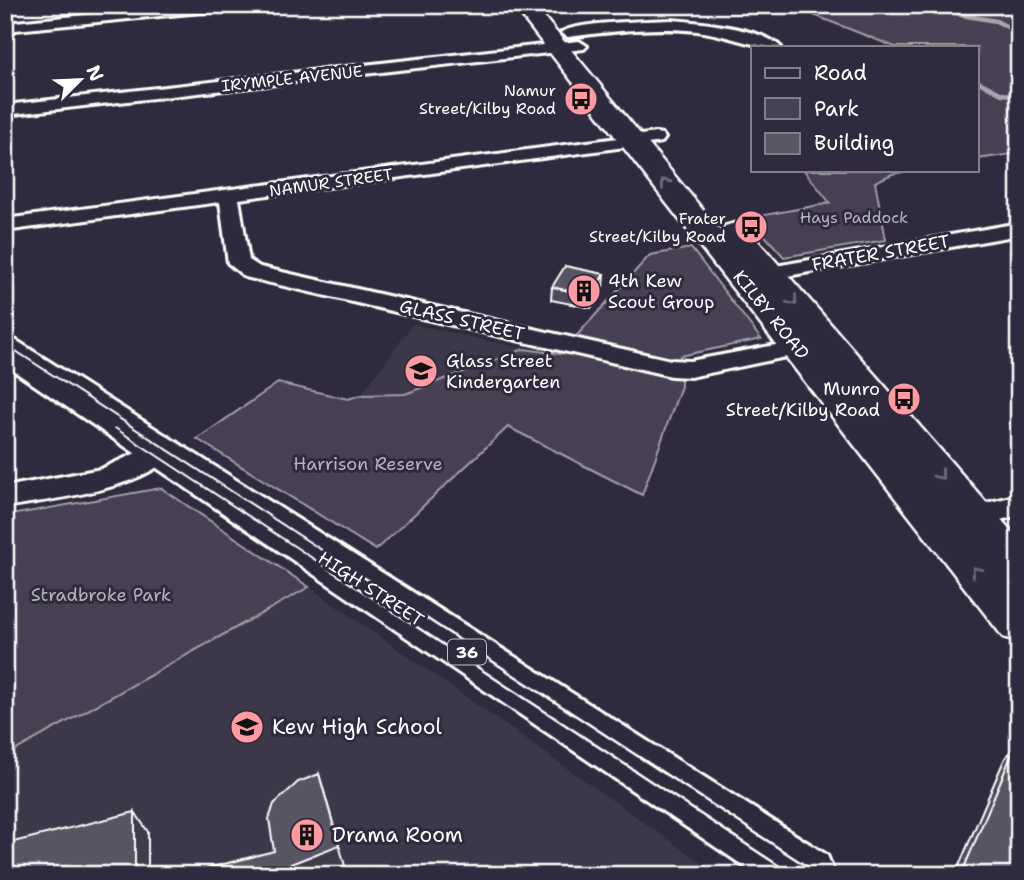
<svg xmlns="http://www.w3.org/2000/svg" width="1024" height="880" font-family="'Shantell Sans',sans-serif">
<style>
.built{fill:#3c3749}
.green{fill:#464152;stroke:#a2a0a8;stroke-width:2}
.lines{fill:none;stroke-linecap:round;stroke-linejoin:round}
.stream{stroke:#a7a6ad;stroke-width:4.5}
.street-casing{stroke:#fff;stroke-width:6}
.secondary-casing{stroke:#fff;stroke-width:5}
.primary-casing{stroke:#fff;stroke-width:6}
.street{fill:#2f2a3d;fill-rule:evenodd}
.secondary{fill:#2f2a3d;fill-rule:evenodd}
.primary{fill:#2f2a3d;fill-rule:evenodd}
.tram-far1{stroke:#fff;stroke-width:2}
.tram{stroke:#fff;stroke-width:2.5}
.wall{fill:#4d4956;stroke:#fff;stroke-width:2}
.shaded-wall{fill:#3e3c46;stroke:#fff;stroke-width:2}
.building{fill:#595564;stroke:#fff;stroke-width:2}
.oneway{stroke:#6d6a77}
.labels{text-anchor:middle;stroke-width:6;stroke-linejoin:round;paint-order:stroke}
.far-street-label{font-size:16px;fill:#fff;stroke:#2f2a3d}
.far-poi-label{font-size:16px;fill:#fff;stroke:#2f2a3d;text-anchor:end}
.far-park-label{font-size:16px;fill:#b5b3ba;stroke:#2f2a3d}
.shield{fill:#2f2a3d;stroke:#c1bfc5;stroke-width:2}
.shield-label{font-size:16px;font-weight:bold;fill:#fff}
.street-label{font-size:18px;fill:#fff;stroke:#2f2a3d}
.poi-label{font-size:18px;fill:#fff;stroke:#2f2a3d;text-anchor:start}
.park-label{font-size:18px;fill:#b5b3ba;stroke:#2f2a3d}
.near-poi-label{font-size:21px;fill:#fff;stroke:#2f2a3d;text-anchor:start}
</style>
<rect width="100%" height="100%" fill="#2f2a3d"/>
<filter id="ink" filterUnits="userSpaceOnUse"><feTurbulence type="fractalNoise" baseFrequency=".0143" numOctaves="2"/><feDisplacementMap in="SourceGraphic" scale="14" xChannelSelector="R" yChannelSelector="G"/><feConvolveMatrix kernelMatrix="1 2 1 2 8 2 1 2 1" color-interpolation-filters="sRGB"/></filter>
<g filter="url(#ink)">
<path class="built" d="M413 324 524 349 405 394 361 395Z
M309 587 719 875H5V756Z"/>
<path class="green" d="M782 5H1019V153L977 159V47H895L801 10Z
M804 170H915L892 174 875 182 886 240 784 257 749 218 830 203Z
M691 248 761 339 680 356 681 386 642 495 508 427 376 550 197 439 278 383 348 399 361 395 405 394 524 349 560 354 650 255Z
M161 488 309 587 5 756V516Z"/>
<g class="lines">
<path class="stream" d="M945 5 961 15 996 21 1019 33
M977 81 1002 94 1019 96"/>
<defs>
<path id="street" d="M186 5H239L232 9 5 31V23Z
M671 20C698 22 762 28 781 47 752 48 726 34 697 31 654 26 610 32 568 37L561 33C573 22 651 21 671 20Z
M579 41 587 46 584 49 5 115V105Z
M656 133 662 134 665 138 662 142 239 199 249 260 260 267 671 360 690 361 797 341 805 343 809 348 805 353 690 377 671 376 245 277 228 263 220 202 5 231V219Z
M1019 223V235L776 278 759 289H743L740 284 743 279 770 267Z
M160 442 169 444 173 451C151 489 46 500 5 507V487L101 469Z
M1019 495V515L959 531 949 528 945 520 949 512Z"/>
<path id="secondary" d="M513 5H534L721 232 725 226 735 223 745 226 1019 540V585L1011 583 1019 592V642L1003 637Z"/>
<path id="primary" d="M5 338 17 341 827 855 835 875H757L5 365Z"/>
</defs>
<use href="#street" class="street-casing"/>
<use href="#secondary" class="secondary-casing"/>
<use href="#primary" class="primary-casing"/>
<use href="#street" class="street"/>
<use href="#secondary" class="secondary"/>
<use href="#primary" class="primary"/>
<path class="tram-far1" d="M5 344 354 571
M115 428 332 571"/>
<path class="tram" d="M329 569 793 875
M351 569 820 875"/>
</g>
<path class="wall" d="M603 286 591 308 551 300 552 287Z
M1017 742 1019 875H955L1004 760Z"/>
<path class="shaded-wall" d="M604 274 603 286 591 308V296Z
M319 774 345 866 322 875H292L291 864Z
M135 812 148 832V875H135Z"/>
<path class="building" d="M565 266 604 274 591 296 552 287Z
M1017 742 1019 743V875H961Z
M319 774 339 845 291 864 292 875H182L274 851 269 819 274 804 298 782Z
M135 812V875H5V844Z"/>
<defs><path id="oneway-chevron" d="M-2-3.5L2.5 0L-2 3.5" fill="none" stroke-width="1.6" stroke-linecap="round" stroke-linejoin="round" transform="scale(1.75)"/></defs>
<g class="oneway">
<use href="#oneway-chevron" transform="translate(665 183) rotate(-129)"/>
<use href="#oneway-chevron" transform="translate(793 301) rotate(50)"/>
<use href="#oneway-chevron" transform="translate(940 475) rotate(50)"/>
<use href="#oneway-chevron" transform="translate(976 571) rotate(-129)"/>
</g>
</g>
<defs>
<symbol id="bus-disc" viewBox="-11 -11 22 22"><circle r="9.5" fill="#ff9aa2" stroke="#2f2a3d"/><path d="M-5-6H5V4H4V6H2V4H-2V6H-4V4H-5ZM-3.5-4V0h7V-4ZM-3.5 1.2v1.5H-2V1.2ZM2 1.2v1.5H3.5V1.2Z" fill="#111"/></symbol>
<symbol id="building-disc" viewBox="-11 -11 22 22"><circle r="9.5" fill="#ff9aa2" stroke="#2f2a3d"/><path d="M-4-6H4V6H1V3H-1V6H-4ZM-2.5-4.3h1.7v1.8h-1.7ZM.8-4.3h1.7v1.8H.8ZM-2.5-1h1.7V.8h-1.7ZM.8-1h1.7V.8H.8Z" fill="#111"/></symbol>
<symbol id="school-disc" viewBox="-11 -11 22 22"><circle r="9.5" fill="#ff9aa2" stroke="#2f2a3d"/><path d="M0-5L7-2L0 1L-7-2ZM-4 1L0 2.5L4 1V4Q0 6-4 4Z" fill="#111"/></symbol>
</defs>
<g fill-rule="evenodd">
<use href="#bus-disc" x="562" y="80" width="38" height="38"/>
<use href="#bus-disc" x="732" y="208" width="38" height="38"/>
<use href="#building-disc" x="565" y="272" width="38" height="38"/>
<use href="#school-disc" x="402" y="352" width="38" height="38"/>
<use href="#bus-disc" x="885" y="380" width="38" height="38"/>
<use href="#school-disc" x="228" y="708" width="38" height="38"/>
<use href="#building-disc" x="288" y="816" width="38" height="38"/>
</g>
<g class="labels">
<g class="far-street-label">
<text transform="translate(292 78) rotate(-6)" y="6">IRYMPLE AVENUE</text>
<text transform="translate(331 182) rotate(-8)" y="6">NAMUR STREET</text>
</g>
<g class="far-poi-label">
<text x="556" y="96">Namur<tspan x="556" dy="18">Street/Kilby Road</tspan></text>
<text x="726" y="224">Frater<tspan x="726" dy="18">Street/Kilby Road</tspan></text>
</g>
<g class="far-park-label">
<text x="854" y="223">Hays Paddock</text>
</g>
<rect class="shield" x="448" y="639.5" width="38" height="25" rx="5"/>
<g class="shield-label">
<text x="467" y="658">36</text>
</g>
<g class="street-label">
<text transform="translate(881 253) rotate(-10)" y="6">FRATER STREET</text>
<text transform="translate(771 315) rotate(51)" y="6">KILBY ROAD</text>
<text transform="translate(462 320) rotate(13)" y="6">GLASS STREET</text>
<text transform="translate(371 589) rotate(33)" y="6">HIGH STREET</text>
</g>
<g class="poi-label">
<text x="608" y="287">4th Kew<tspan x="608" dy="21">Scout Group</tspan></text>
<text x="446" y="367">Glass Street<tspan x="446" dy="21">Kindergarten</tspan></text>
<text x="880" y="395" text-anchor="end">Munro<tspan x="880" dy="21">Street/Kilby Road</tspan></text>
</g>
<g class="park-label">
<text x="368" y="470">Harrison Reserve</text>
<text x="101" y="601">Stradbroke Park</text>
</g>
<g class="near-poi-label">
<text x="272" y="734">Kew High School</text>
<text x="332" y="842">Drama Room</text>
</g>
</g>
<rect width="1024" height="880" fill="none" stroke="#2f2a3d" stroke-width="28"/>
<rect x="14" y="14" width="996" height="852" fill="none" stroke="#fff" stroke-width="2.5" filter="url(#ink)"/>
<rect x="751" y="46" width="228" height="126" fill="#2f2a3d" stroke="#827f8b" stroke-width="2"/>
<rect x="765" y="68" width="35" height="10" fill="#2f2a3d" stroke="#827f8b" stroke-width="2"/>
<text x="814" y="80" font-size="21" fill="#ffffff">Road</text>
<rect x="765" y="98" width="35" height="21" fill="#464152" stroke="#827f8b" stroke-width="2"/>
<text x="814" y="116" font-size="21" fill="#ffffff">Park</text>
<rect x="765" y="133" width="35" height="21" fill="#595564" stroke="#827f8b" stroke-width="2"/>
<text x="814" y="150" font-size="21" fill="#ffffff">Building</text>
<g transform="translate(80 80) rotate(66)" stroke="#2f2a3d" stroke-width="5" paint-order="stroke">
<path d="M0-5L12 26L0 18L-12 26Z" fill="#ffffff"/>
<text y="-10" font-size="19" font-weight="bold" text-anchor="middle" fill="#ffffff">N</text>
</g>
</svg>
